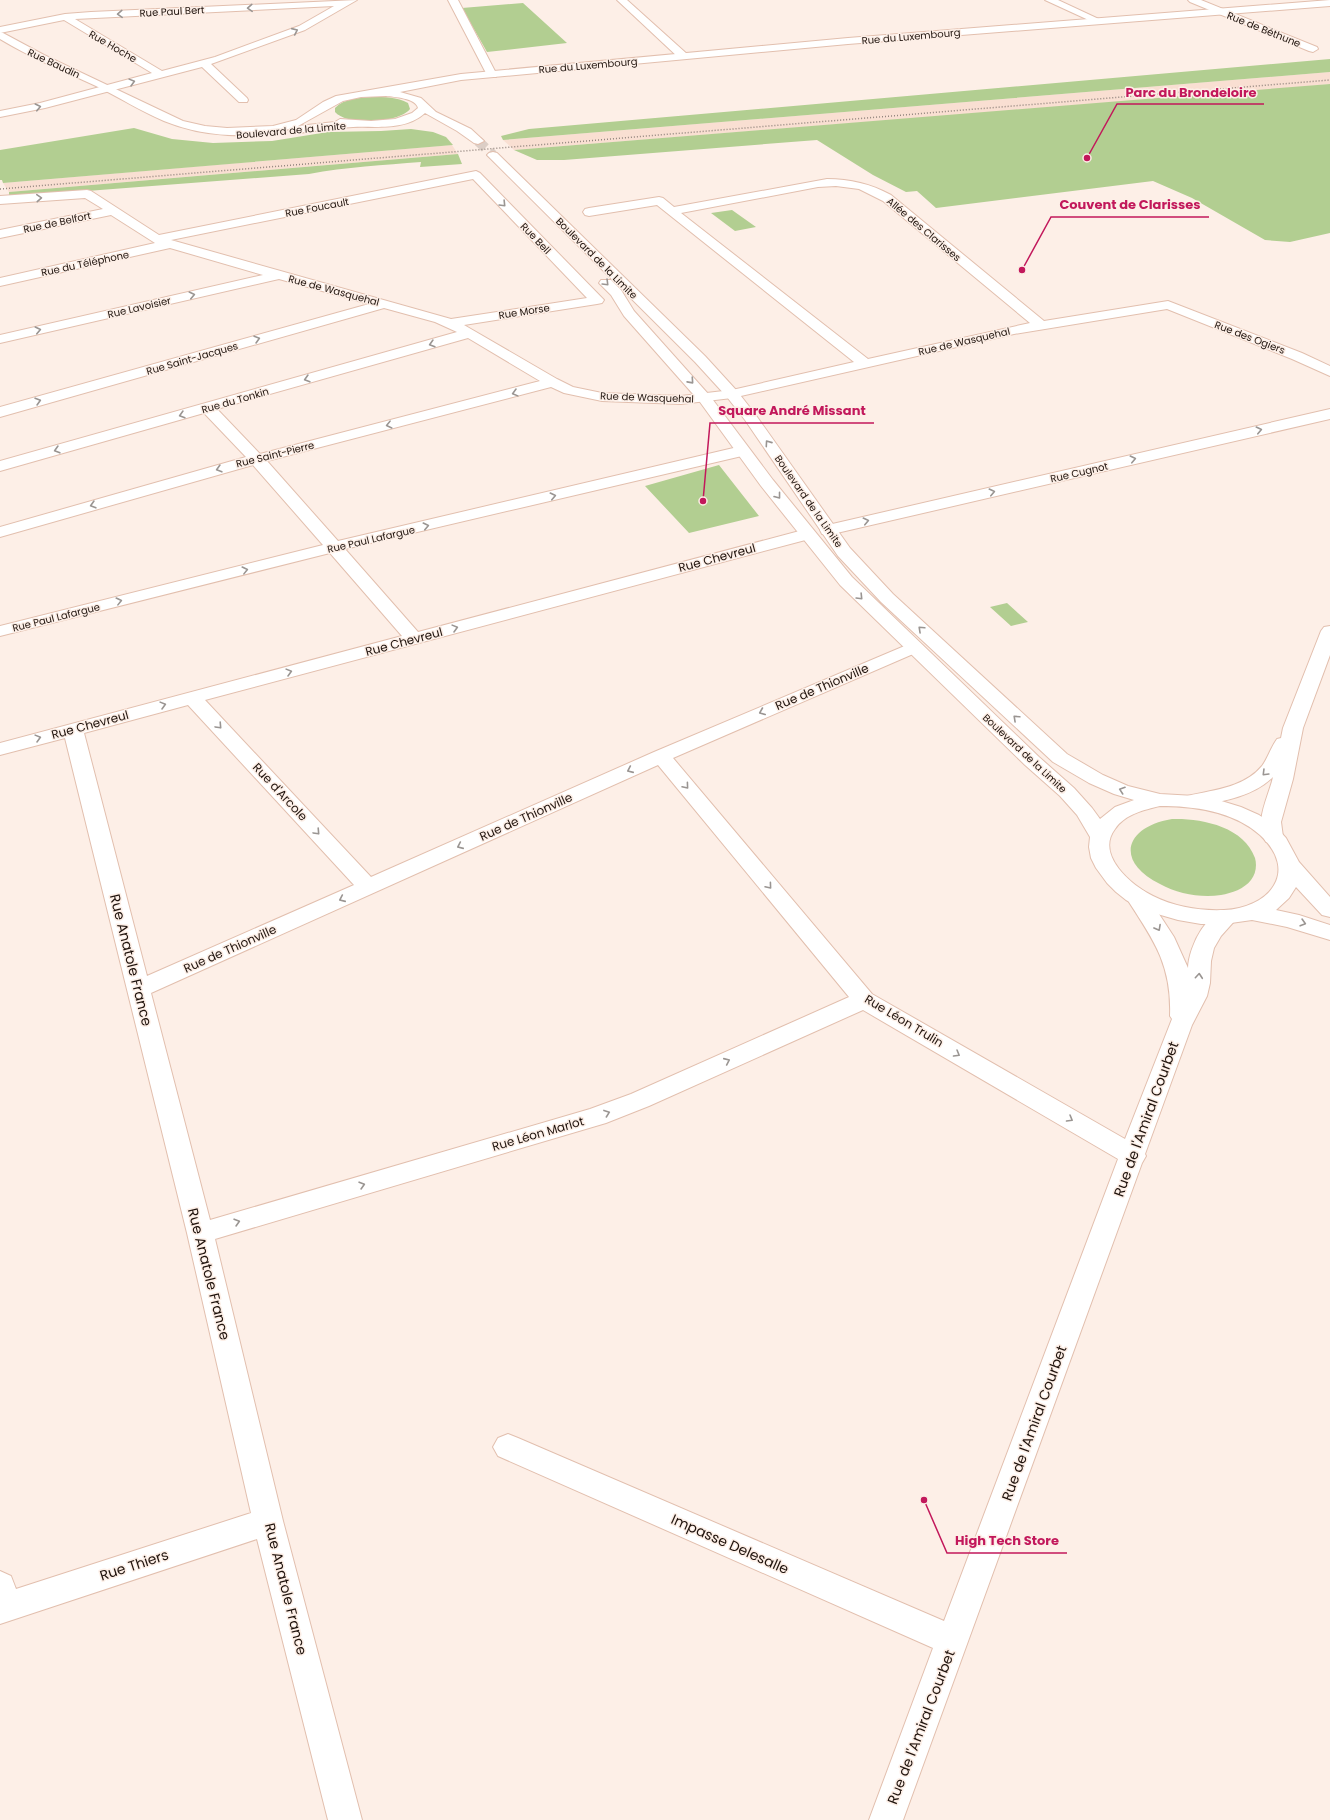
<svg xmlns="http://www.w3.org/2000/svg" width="1330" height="1820" font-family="Poppins,sans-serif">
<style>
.built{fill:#f9dfd2}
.green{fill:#b2ce91}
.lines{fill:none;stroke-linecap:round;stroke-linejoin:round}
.major-tunnel{stroke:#dccec6;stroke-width:10;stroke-dasharray:10 5.5;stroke-linecap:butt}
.minor-casing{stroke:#e2bfae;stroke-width:2}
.major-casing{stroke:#e2bfae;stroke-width:2}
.minor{fill:#fff;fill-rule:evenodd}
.major{fill:#fff;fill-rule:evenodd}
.rail{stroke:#92857e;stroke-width:1.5;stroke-dasharray:1 2;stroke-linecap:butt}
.oneway{stroke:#9a9592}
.labels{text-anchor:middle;stroke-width:3;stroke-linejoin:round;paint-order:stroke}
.far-street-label{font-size:10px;fill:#1f130d;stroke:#fdefe7}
.street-label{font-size:12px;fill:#1f130d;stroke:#fdefe7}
.near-street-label{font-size:14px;fill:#1f130d;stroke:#fdefe7}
.leader{fill:none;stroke:#c2185b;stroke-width:1.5}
.callout-dot{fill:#c2185b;stroke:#fdefe7;stroke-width:1.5}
.callout-label{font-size:13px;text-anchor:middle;font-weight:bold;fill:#c2185b;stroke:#fdefe7;stroke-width:3;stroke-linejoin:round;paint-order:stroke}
</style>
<rect width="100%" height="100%" fill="#fdefe7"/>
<path class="built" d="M1330 72V84L1268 90 514 150 503 140Z
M452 145 458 154 9 192 3 183Z"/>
<path class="green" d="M523 3 567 43 487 52 462 8Z
M1330 59V72L503 140 501 136 529 129Z
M1330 84V233L1290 242 1265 240 1192 198 1153 181 936 208 917 191 906 192 873 175 817 140 564 160H537L514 150Z
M372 97C385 97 397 97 408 103L410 109C399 123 347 126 335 112V108C344 98 360 98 372 97Z
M134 128 172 139 213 143 272 141 328 132 381 131 411 129 433 132 446 137 453 145 3 183 2 180H0V150Z
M458 154 462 164 420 167 421 162C384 165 346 167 309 174L9 197V192Z
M732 210 756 227 735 231 711 213Z
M719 465 759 516 689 533 645 486Z
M1007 603 1028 622 1011 626 990 607Z
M1172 819C1200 818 1244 826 1255 858 1257 865 1256 874 1251 880 1244 889 1232 893 1221 895 1201 898 1178 894 1160 884 1115 862 1124 827 1172 819Z"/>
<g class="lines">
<path class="major-tunnel" d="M478 141 493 155"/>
<defs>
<path id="minor" d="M357 0 305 30 211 64 247 98 248 100 247 102H239L202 67 45 108 0 117V111L40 103 152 73 64 20 0 33V27L65 14 91 12ZM334 6 299 26 215 57 162 71 75 19Z
M448 0H458L497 75 496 77H488L487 75Z
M617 0H627L687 54 688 56 687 58H679Z
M1045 0H1058L1103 21 1101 23H1095Z
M1188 0H1201L1317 47 1318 49 1313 52 1309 51 1190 2Z
M476 171 480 173 604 300 602 303 597 304 464 325 557 379 573 387 602 393 681 396 732 390 854 362 657 205 589 216 585 215 583 212 585 209 589 208 659 197 663 198 674 207 827 179C850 179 871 184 891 195L1044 321 1168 301 1302 353 1330 366V376L1292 359 1167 309 1014 334 732 398 681 404 602 401 564 393 551 387 267 461 338 541 742 446 748 448 750 451 748 454 742 456 345 549 418 632 807 529 813 530 815 534 813 538 205 700 371 877 654 752 914 642 920 643 923 647 920 651 673 758 872 994 1125 1139 1172 1019 1170 1016C1172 963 1152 938 1125 896L1128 891 1136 889 1144 891 1174 937 1188 968C1189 946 1208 905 1235 912L1238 917 1221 936 1214 948 1211 961 1210 983 1207 996 1192 1025 1145 1154 1146 1156 1142 1163 903 1820H869L933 1648 498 1456 493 1447 498 1438 508 1434 518 1438 944 1621 1118 1159 863 1010 649 1106 606 1123 215 1239 283 1521 362 1820H328L257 1539 0 1624V1571L11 1576 16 1589 251 1513 187 1233 65 738 0 755V743L402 636 330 553 0 636V626L323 545 253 465 0 537V527L246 457 204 413 0 471V461L457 332 435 322 384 308 0 417V407L369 304 279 279 0 343V335L263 275 170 248 0 286V278L155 243 111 215 0 238V230L103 209 85 198 0 204V196L87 190 91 191 159 235ZM473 179 587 298 451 319 171 240ZM836 186 859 189 883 201 1030 323 868 359 681 213 818 187ZM468 338 540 381 260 454 217 409ZM188 705 354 885 147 976 84 733ZM658 765 849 997 631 1094 590 1109 210 1220 151 993Z
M1330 409V419L828 535 822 534 820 530 822 526 828 525Z
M1330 626V655L1303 728 1293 779 1281 822 1283 837 1280 842 1273 844 1266 842C1253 823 1269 796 1273 777 1252 798 1218 802 1190 807L1183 805 1180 801 1183 797C1210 790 1243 789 1262 766 1268 758 1271 747 1277 739L1281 738 1283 728 1321 631 1324 627Z"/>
<path id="major" d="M1330 0V6L848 44 461 80 400 92 421 98 436 112 471 129 484 141 478 144 474 143 457 131 425 113C405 131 377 126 353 127 334 128 316 131 297 133L293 132 291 130 293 128C252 140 203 137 164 121 140 111 119 97 96 86 64 71 31 58 0 39V32L3 33 44 55 183 121 205 126 227 128 273 126 296 120 323 102 336 96 461 74 848 38ZM386 96C394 97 416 98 418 108L412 113 395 119 371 121 340 119 335 122 298 126 343 101 361 97Z
M493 152 497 153 705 356 737 391 755 414 850 548 893 594 1067 754 1103 775 1128 786 1160 794 1195 796 1215 799 1241 807 1259 815 1274 825 1286 838 1299 862 1330 897V917L1322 915 1296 887 1289 898 1276 910 1299 915 1330 925V940L1287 927 1252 920 1224 924H1201L1178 920 1147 911 1126 900 1116 892 1107 883 1096 868 1091 858 1089 847 1090 837 1077 815 1060 796 1025 765 840 585 761 486 700 402 624 316 611 295 599 283 601 280H611L621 290 634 311 710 396 773 480 852 577 1039 757 1074 788 1092 808 1100 819 1115 807 1134 800 1114 794 1089 783 1053 762 881 602 838 556 745 420 727 397 695 362 489 157 487 155 489 153ZM1160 806C1194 806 1233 811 1260 835 1300 872 1269 908 1224 910 1200 911 1175 907 1153 896 1132 886 1095 855 1115 829 1125 814 1144 810 1160 806Z"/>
</defs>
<use href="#minor" class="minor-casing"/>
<use href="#major" class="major-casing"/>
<use href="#minor" class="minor"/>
<use href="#major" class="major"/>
<path class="rail" d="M0 189 1330 80"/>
</g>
<defs><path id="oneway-chevron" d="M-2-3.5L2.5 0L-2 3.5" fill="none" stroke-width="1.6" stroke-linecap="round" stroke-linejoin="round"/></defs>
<g class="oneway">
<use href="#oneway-chevron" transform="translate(250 8) rotate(177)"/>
<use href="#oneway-chevron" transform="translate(120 14) rotate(177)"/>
<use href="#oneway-chevron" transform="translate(295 31) rotate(-24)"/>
<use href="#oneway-chevron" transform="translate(132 82) rotate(-15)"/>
<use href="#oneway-chevron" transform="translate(38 107) rotate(-13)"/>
<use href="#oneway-chevron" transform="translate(39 198) rotate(-4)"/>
<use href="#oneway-chevron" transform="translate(503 204) rotate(46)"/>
<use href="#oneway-chevron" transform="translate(606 283) rotate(45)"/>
<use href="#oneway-chevron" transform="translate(192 295) rotate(-13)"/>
<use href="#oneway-chevron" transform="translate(38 330) rotate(-13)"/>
<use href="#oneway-chevron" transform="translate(257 339) rotate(-16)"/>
<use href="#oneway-chevron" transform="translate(432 344) rotate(164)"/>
<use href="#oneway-chevron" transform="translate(307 379) rotate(164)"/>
<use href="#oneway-chevron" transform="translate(691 381) rotate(48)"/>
<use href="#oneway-chevron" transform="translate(515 393) rotate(165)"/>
<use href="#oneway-chevron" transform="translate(38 401) rotate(-16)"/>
<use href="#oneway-chevron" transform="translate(182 415) rotate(164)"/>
<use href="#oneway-chevron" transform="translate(389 425) rotate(166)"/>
<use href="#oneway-chevron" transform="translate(1259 430) rotate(-13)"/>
<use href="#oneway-chevron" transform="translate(768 443) rotate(-125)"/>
<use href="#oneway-chevron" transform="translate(57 450) rotate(164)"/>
<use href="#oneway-chevron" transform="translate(1133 459) rotate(-13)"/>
<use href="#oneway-chevron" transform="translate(219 469) rotate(164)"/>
<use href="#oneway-chevron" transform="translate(992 492) rotate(-13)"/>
<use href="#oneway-chevron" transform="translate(553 496) rotate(-13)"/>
<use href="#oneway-chevron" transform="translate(778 496) rotate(52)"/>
<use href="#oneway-chevron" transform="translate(93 505) rotate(164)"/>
<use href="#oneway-chevron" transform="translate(866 521) rotate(-13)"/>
<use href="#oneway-chevron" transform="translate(426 526) rotate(-13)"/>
<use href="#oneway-chevron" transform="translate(245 570) rotate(-14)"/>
<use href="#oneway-chevron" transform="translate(860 597) rotate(46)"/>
<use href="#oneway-chevron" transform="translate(119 601) rotate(-14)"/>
<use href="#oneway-chevron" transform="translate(455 628) rotate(-15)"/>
<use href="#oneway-chevron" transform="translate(921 629) rotate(-137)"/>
<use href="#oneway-chevron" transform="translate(289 672) rotate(-15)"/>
<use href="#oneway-chevron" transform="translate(163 705) rotate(-15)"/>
<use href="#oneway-chevron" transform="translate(762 712) rotate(157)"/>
<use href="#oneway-chevron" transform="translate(1016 718) rotate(-137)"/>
<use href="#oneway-chevron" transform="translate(219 726) rotate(47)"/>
<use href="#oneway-chevron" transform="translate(38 738) rotate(-15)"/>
<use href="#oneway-chevron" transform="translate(630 770) rotate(156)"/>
<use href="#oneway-chevron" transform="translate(1265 773) rotate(135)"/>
<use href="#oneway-chevron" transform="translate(686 786) rotate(50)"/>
<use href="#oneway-chevron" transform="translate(1122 790) rotate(-161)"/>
<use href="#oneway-chevron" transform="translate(317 832) rotate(47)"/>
<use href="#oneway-chevron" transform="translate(460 846) rotate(156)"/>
<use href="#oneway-chevron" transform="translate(769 886) rotate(50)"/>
<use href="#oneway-chevron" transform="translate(342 899) rotate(156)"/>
<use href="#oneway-chevron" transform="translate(1303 923) rotate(16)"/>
<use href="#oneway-chevron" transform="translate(1158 928) rotate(61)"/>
<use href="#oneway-chevron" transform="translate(1199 976) rotate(-85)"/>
<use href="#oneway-chevron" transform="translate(957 1054) rotate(30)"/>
<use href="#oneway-chevron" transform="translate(727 1061) rotate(-24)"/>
<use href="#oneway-chevron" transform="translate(607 1113) rotate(-20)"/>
<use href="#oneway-chevron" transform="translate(1070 1119) rotate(30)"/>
<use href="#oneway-chevron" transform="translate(362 1185) rotate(-16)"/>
<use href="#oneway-chevron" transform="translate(237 1222) rotate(-16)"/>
</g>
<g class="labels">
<g class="far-street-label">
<text transform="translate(172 11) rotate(-3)" y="4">Rue Paul Bert</text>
<text transform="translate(1264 29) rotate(22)" y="4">Rue de Béthune</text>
<text transform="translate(911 36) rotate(-5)" y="4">Rue du Luxembourg</text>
<text transform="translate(113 46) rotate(30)" y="4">Rue Hoche</text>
<text transform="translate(54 63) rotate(25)" y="4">Rue Baudin</text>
<text transform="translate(588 65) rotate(-5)" y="4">Rue du Luxembourg</text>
<text transform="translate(291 130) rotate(-5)" y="4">Boulevard de la Limite</text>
<text transform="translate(317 207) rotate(-11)" y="4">Rue Foucault</text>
<text transform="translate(57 222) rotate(-12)" y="4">Rue de Belfort</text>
<text transform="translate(924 229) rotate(40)" y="4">Allée des Clarisses</text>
<text transform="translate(536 238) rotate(46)" y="4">Rue Bell</text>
<text transform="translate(597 258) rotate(45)" y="4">Boulevard de la Limite</text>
<text transform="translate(85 263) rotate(-12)" y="4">Rue du Téléphone</text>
<text transform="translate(334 290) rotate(15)" y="4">Rue de Wasquehal</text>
<text transform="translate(139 307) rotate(-13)" y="4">Rue Lavoisier</text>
<text transform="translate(524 311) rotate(-9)" y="4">Rue Morse</text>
<text transform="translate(1250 337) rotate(21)" y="4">Rue des Ogiers</text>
<text transform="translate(964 341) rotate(-13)" y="4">Rue de Wasquehal</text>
<text transform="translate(192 358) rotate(-16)" y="4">Rue Saint-Jacques</text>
<text transform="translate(647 397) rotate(2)" y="4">Rue de Wasquehal</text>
<text transform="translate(235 400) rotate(-16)" y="4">Rue du Tonkin</text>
<text transform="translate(275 454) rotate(-14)" y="4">Rue Saint-Pierre</text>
<text transform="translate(1079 472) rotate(-13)" y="4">Rue Cugnot</text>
<text transform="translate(809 501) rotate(55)" y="4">Boulevard de la Limite</text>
<text transform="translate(371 539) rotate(-13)" y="4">Rue Paul Lafargue</text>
<text transform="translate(56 617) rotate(-14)" y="4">Rue Paul Lafargue</text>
<text transform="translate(1025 753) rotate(43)" y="4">Boulevard de la Limite</text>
</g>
<g class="street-label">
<text transform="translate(717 558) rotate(-15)" y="4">Rue Chevreul</text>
<text transform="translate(404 642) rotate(-15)" y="4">Rue Chevreul</text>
<text transform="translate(822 687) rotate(-23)" y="4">Rue de Thionville</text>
<text transform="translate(90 725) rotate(-15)" y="4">Rue Chevreul</text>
<text transform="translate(280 792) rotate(47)" y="4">Rue d'Arcole</text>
<text transform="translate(526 817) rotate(-24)" y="4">Rue de Thionville</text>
<text transform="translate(230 949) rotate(-24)" y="4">Rue de Thionville</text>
<text transform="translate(904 1021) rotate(31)" y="4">Rue Léon Trulin</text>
<text transform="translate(538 1134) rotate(-16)" y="4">Rue Léon Marlot</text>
</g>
<g class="near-street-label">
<text transform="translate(131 960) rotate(76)" y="5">Rue Anatole France</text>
<text transform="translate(1146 1119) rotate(-70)" y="5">Rue de l'Amiral Courbet</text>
<text transform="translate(209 1274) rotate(76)" y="5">Rue Anatole France</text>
<text transform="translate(1034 1423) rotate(-70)" y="5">Rue de l'Amiral Courbet</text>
<text transform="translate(730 1544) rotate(24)" y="5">Impasse Delesalle</text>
<text transform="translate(134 1565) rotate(-18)" y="5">Rue Thiers</text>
<text transform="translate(286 1589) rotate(76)" y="5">Rue Anatole France</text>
<text transform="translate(921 1727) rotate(-69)" y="5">Rue de l'Amiral Courbet</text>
</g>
</g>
<path class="leader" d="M1087 158L1117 104H1264M1022 270L1051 217H1209M703 501L710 423H874M924 1500L947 1553H1067"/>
<g class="callout-dot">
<circle cx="1087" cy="158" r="4"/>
<circle cx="1022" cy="270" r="4"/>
<circle cx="703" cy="501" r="4"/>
<circle cx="924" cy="1500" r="4"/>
</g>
<g class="callout-label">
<text x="1191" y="97">Parc du Brondeloire</text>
<text x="1130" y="209">Couvent de Clarisses</text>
<text x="792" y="415">Square André Missant</text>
<text x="1007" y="1545">High Tech Store</text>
</g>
</svg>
